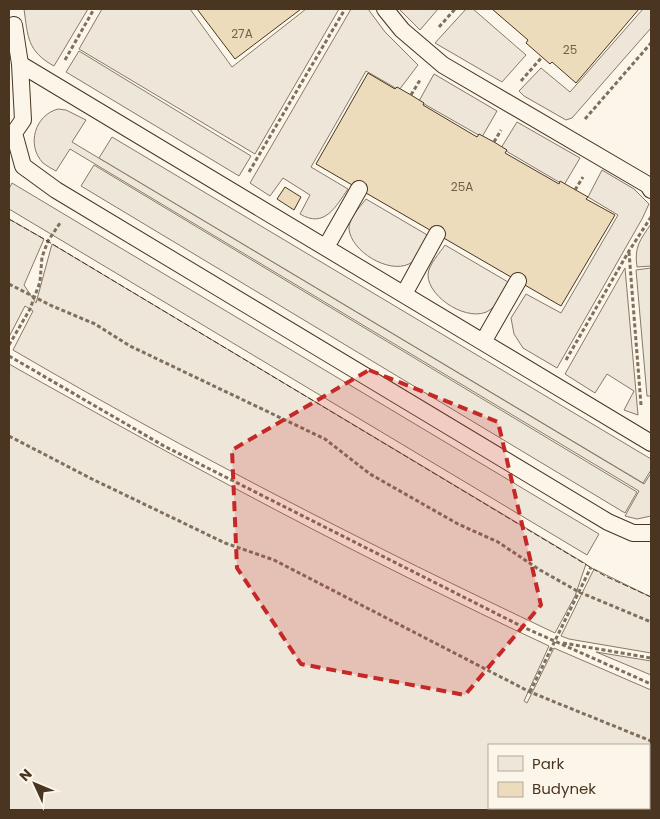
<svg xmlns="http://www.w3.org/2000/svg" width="660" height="819" font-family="Poppins,sans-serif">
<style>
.green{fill:#ede6d9;stroke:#887966;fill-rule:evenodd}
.parking{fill:#ede7d9;stroke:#887966}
.building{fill:#ecdcbc;stroke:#4a3520}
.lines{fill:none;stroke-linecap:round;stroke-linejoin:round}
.service-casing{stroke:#4a3520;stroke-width:18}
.path{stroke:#7f6f5c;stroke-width:3;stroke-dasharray:4 2.5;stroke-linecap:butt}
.service{stroke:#fbf6e9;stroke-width:16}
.fence{stroke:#4a3520;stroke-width:1;stroke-dasharray:6 2.5;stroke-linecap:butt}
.marked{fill:#c62828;fill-opacity:0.2;stroke:#c62828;stroke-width:4;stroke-dasharray:10 6;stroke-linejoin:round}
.labels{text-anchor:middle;stroke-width:4;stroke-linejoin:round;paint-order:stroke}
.number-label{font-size:12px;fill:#725f47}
</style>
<rect width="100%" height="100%" fill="#fbf6e9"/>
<path class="green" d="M24 9H88L54 66C27 51 28 37 24 9Z
M102 9H190L232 67 306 9H339L255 154 79 49Z
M351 9H368L385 32 418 65 399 90 366 71 311 167 348 189C336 206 325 229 300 214L310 195 283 178 270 196 250 183Z
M399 9H438L420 30Z
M466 9H473L526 55 502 82 435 43Z
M643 9H651V28L572 118 566 120 524 96 519 91 541 68 570 92Z
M434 74 497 111 482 137 419 101Z
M58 109 66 110 86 120 72 142 644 484 651 473V516L637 519 625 516 639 491 70 149 56 171C52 169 47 166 43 163 26 145 35 115 58 109Z
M517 122 580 158 564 185 501 148Z
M602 170 634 189 649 204 642 219 557 368 523 348 514 334 511 318 526 294 561 313 618 215 588 197Z
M366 199 429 236C424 244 418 260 409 264 388 274 351 251 349 229 348 219 360 207 366 199Z
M9 219 44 239 24 285 36 303 52 244 586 564 575 596 555 633C371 546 189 453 13 350L33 311 25 306 9 337Z
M651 224V266L637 267C634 247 640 240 651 224Z
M445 245 508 282C503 291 498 304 490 310 470 324 428 298 428 275 428 265 440 253 445 245Z
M625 268 638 415 624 410 634 391 607 374 595 393 565 374Z
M9 364C186 464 365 560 549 646L524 701 527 703 554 648 651 690V810H9ZM489 745H649V808H489Z
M594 569 651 597V653L569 639 561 636Z
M596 652 651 661V675Z"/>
<path class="parking" d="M79 51 251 156 239 176 66 72Z
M112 137 651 459V470L643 483 99 158Z
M94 165 637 492 625 513 81 186Z
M12 183 599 534 587 555 9 209V189Z
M651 268V396H647L636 270Z"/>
<path class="building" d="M197 9H301L235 59Z
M492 9H639L576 83 552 62 550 64 526 43 528 40Z
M368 73 395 89 397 87 411 95 424 103 423 105 477 137 479 134 494 142 507 150 505 153 559 184 560 181 588 197 586 199 615 215 561 306 316 164Z
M285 187 301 197 294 210 277 199Z"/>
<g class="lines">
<defs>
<path id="service" d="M385 9 402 30 443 65 648 185 651 190
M20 64 651 443
M14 133 23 166 56 190 608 522 633 533H651
M9 136 14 133 23 120 20 64 14 25
M326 247 359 189
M404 294 437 234
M483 342 518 281"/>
</defs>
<use href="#service" class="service-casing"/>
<path class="path" d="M439 27 455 9
M65 60 94 9
M521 81 542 57
M411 95 420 80
M585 119 651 43
M494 142 501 130
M249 172 345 9
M575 190 583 177
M629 252 641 405
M9 284 52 306 95 324 130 346 325 439 370 474 458 524 498 542 540 570 579 592 651 622
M9 345 30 309 40 282 42 257 48 241 60 223
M9 356 164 446 523 627 651 684
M566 360 629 251 651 217
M9 436 92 479 225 543 274 560 530 692 651 741
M563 643 651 658
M530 692 591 567"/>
<use href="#service" class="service"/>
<path class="fence" d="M9 219 44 239 605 576 651 597"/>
</g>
<path class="marked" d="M369 370 498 422 541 605 465 695 301 664 237 568 232 450Z"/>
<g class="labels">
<g class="number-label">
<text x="242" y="38">27A</text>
<text x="570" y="54">25</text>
<text x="462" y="191">25A</text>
</g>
</g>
<rect width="660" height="819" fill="none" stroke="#4a3520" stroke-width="20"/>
<rect x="488" y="744" width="162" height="65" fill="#fbf6e9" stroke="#b4a999"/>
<rect x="498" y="756" width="25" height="15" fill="#ede6d9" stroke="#b4a999"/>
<text x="532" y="769" font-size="15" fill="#4a3520">Park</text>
<rect x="498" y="782" width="25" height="15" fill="#ecdcbc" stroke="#b4a999"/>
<text x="532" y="794" font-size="15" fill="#4a3520">Budynek</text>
<g transform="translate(35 784) rotate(314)" stroke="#fbf6e9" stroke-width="4" paint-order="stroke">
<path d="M0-4L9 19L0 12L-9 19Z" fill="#4a3520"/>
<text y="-8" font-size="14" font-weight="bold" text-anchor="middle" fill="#4a3520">N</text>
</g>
</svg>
